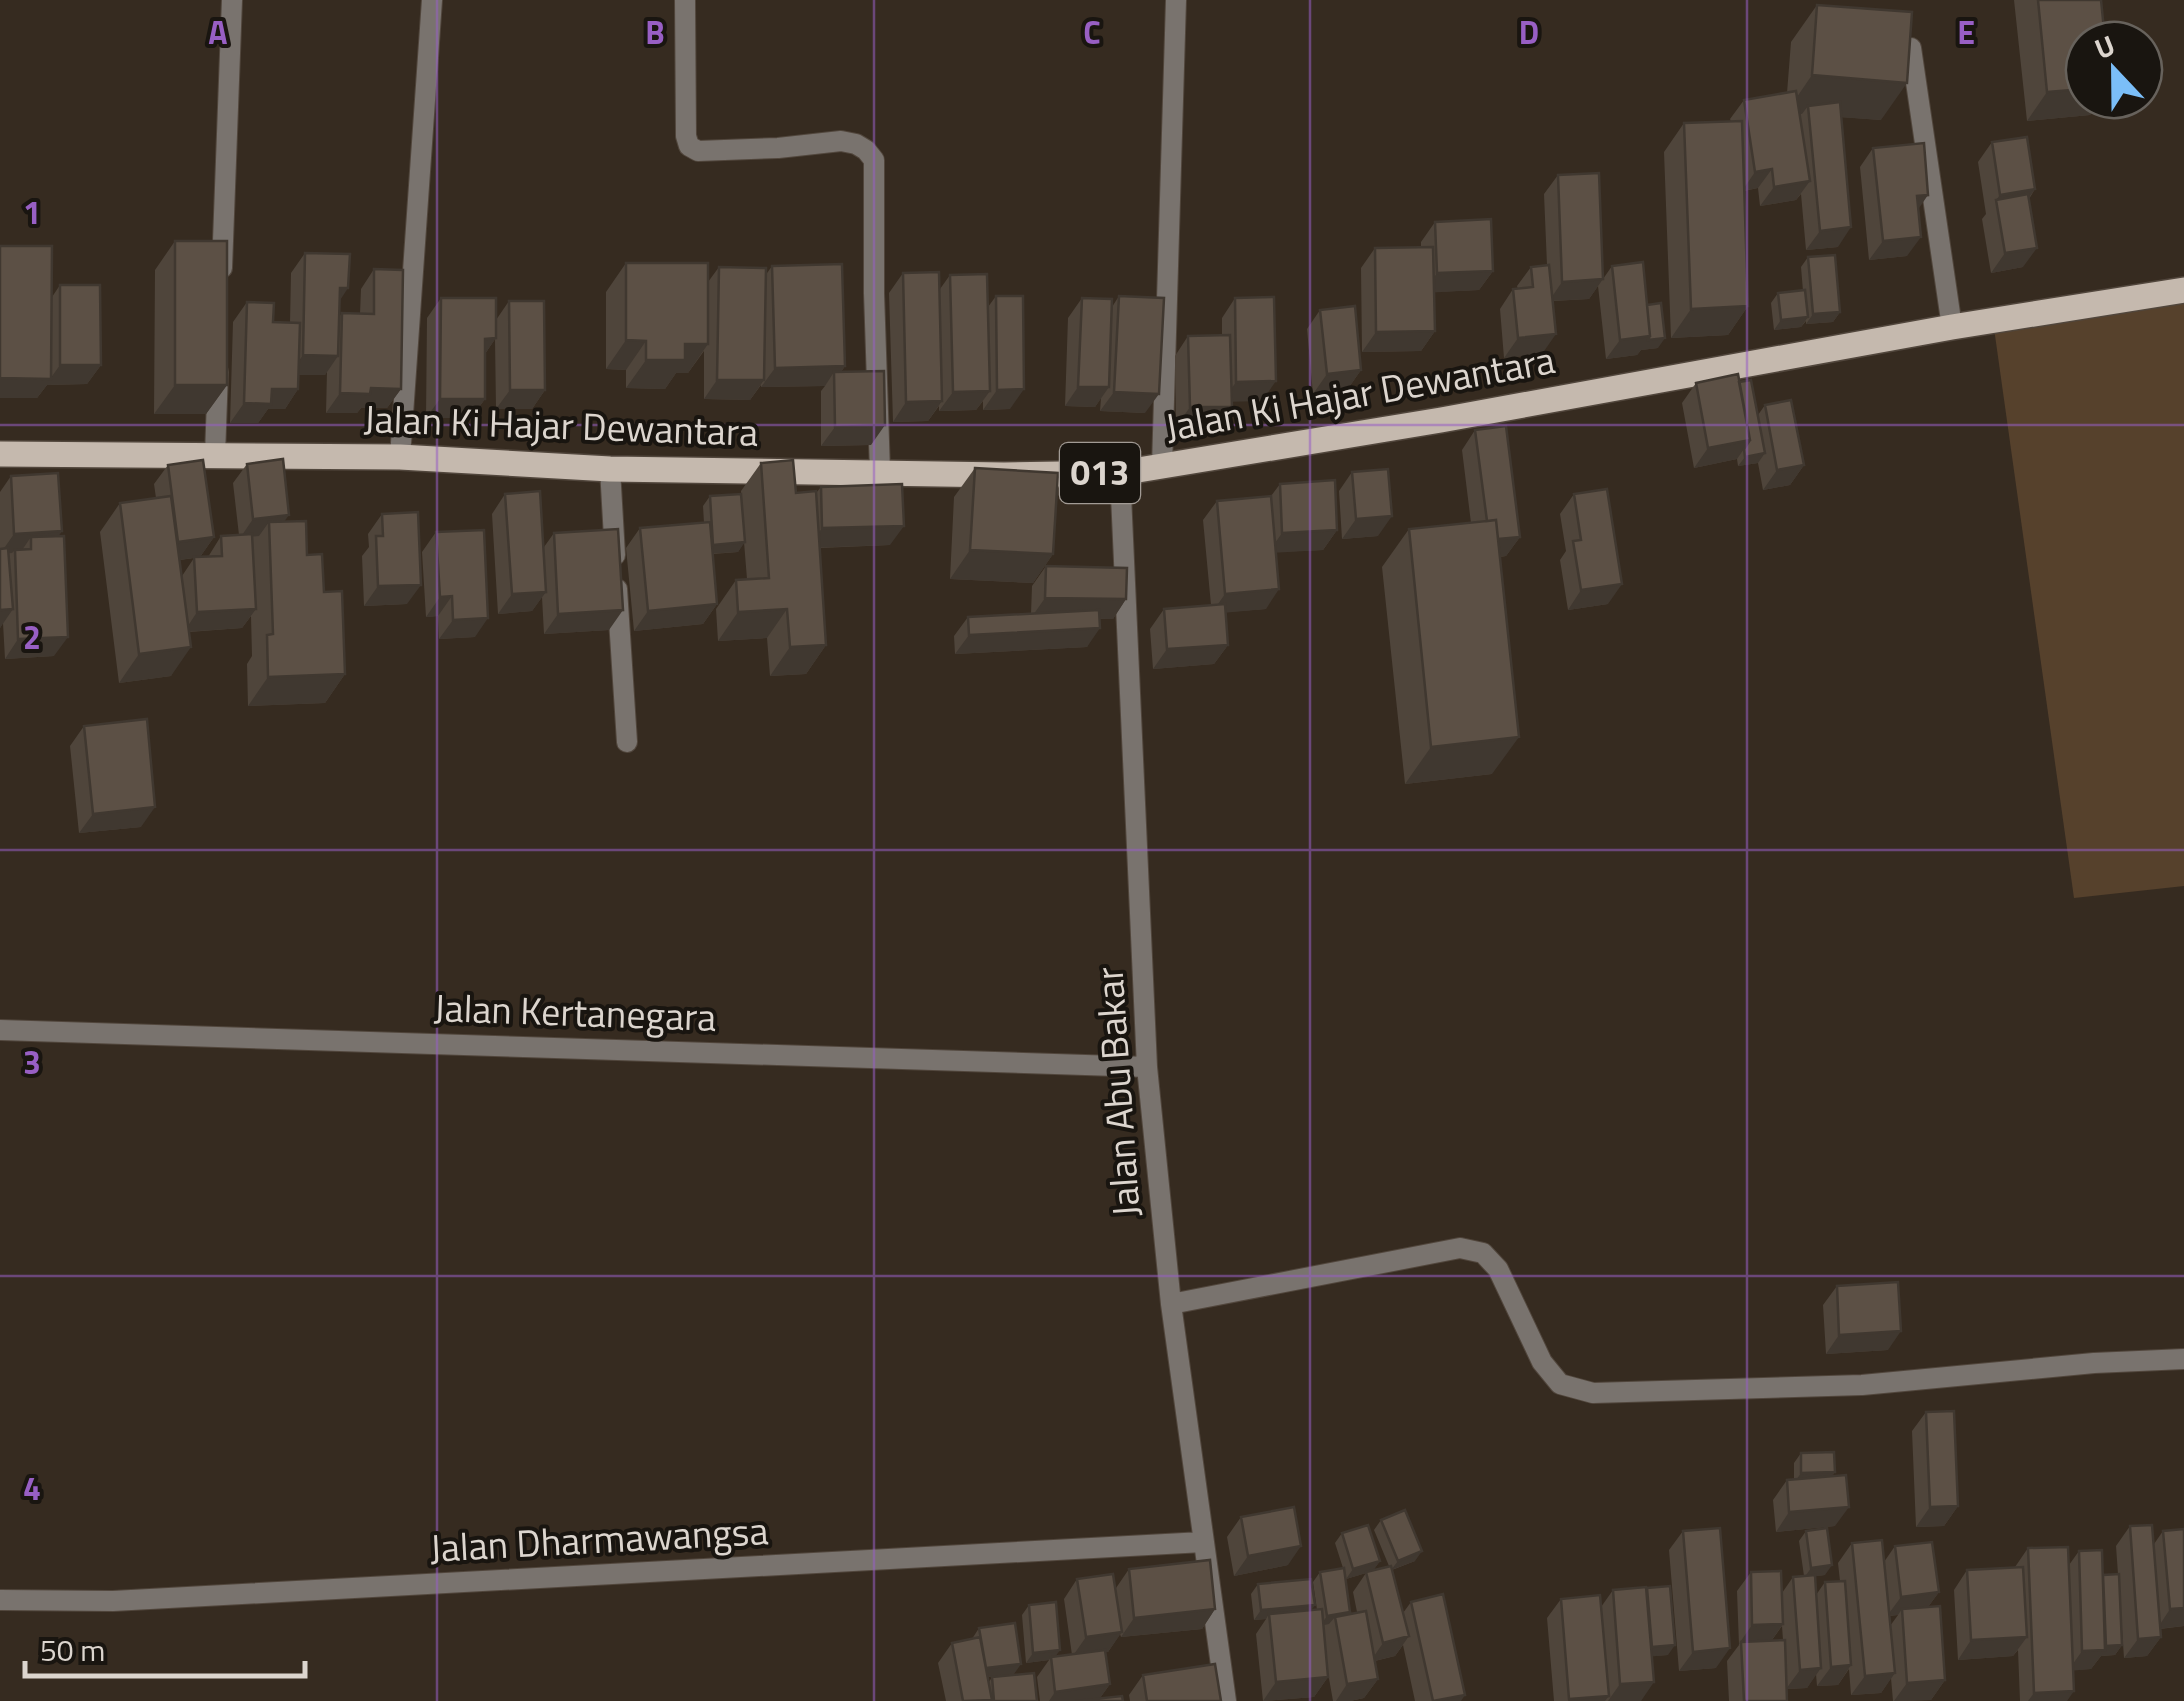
<svg xmlns="http://www.w3.org/2000/svg" width="2184" height="1701" font-family="'Titillium Web',sans-serif">
<style>
.green{fill:#56412c}
.lines{fill:none;stroke-linecap:round;stroke-linejoin:round}
.minor-casing{stroke:#51463c;stroke-width:22}
.primary-casing{stroke:#51463c;stroke-width:28}
.minor{stroke:#79736e;stroke-width:20}
.primary{stroke:#c5b9ae;stroke-width:25}
.wall{fill:#4f453b;fill-rule:evenodd}
.shaded-wall{fill:#403830}
.building{fill:#5c5045;stroke:#403830;stroke-width:2.5}
.grid{fill:none;stroke:#985fc4;stroke-width:2.5;stroke-opacity:0.55}
.labels{text-anchor:middle;stroke-width:8;stroke-linejoin:round;paint-order:stroke}
.shield{fill:#191510;stroke:#a29b95;stroke-width:2.5}
.shield-label{font-size:35px;font-weight:bold;fill:#dcd5ce}
.street-label{font-size:38px;fill:#dcd5ce;stroke:#191510}
.grid-label{font-size:32px;text-anchor:middle;font-weight:bold;fill:#985fc4;stroke:#191510;stroke-width:8;stroke-linejoin:round;paint-order:stroke}
</style>
<rect width="100%" height="100%" fill="#362b20"/>
<path class="green" d="M2184 290V886L2074 898 1993 321Z"/>
<g class="lines">
<defs>
<path id="minor" d="M685 0 686 136 689 146 698 151 778 148 841 141 856 144 866 150 874 160V293L880 471
M1911 48 1952 327
M222 268 232 0
M215 455 218 372
M400 457 432 0
M1162 466 1176 0
M610 469 615 555
M1120 473 1147 1067 1171 1304 1226 1701
M617 589 627 742
M0 1030 1147 1067
M1171 1304 1460 1248 1483 1253 1498 1269 1542 1362 1560 1384 1593 1393 1862 1385 2094 1363 2184 1359
M0 1600 113 1601 1203 1542"/>
<path id="primary" d="M0 454 400 457 610 469 1004 475 1120 473 1441 420 1952 327 2184 290"/>
</defs>
<use href="#minor" class="minor-casing"/>
<use href="#primary" class="primary-casing"/>
<use href="#minor" class="minor"/>
<use href="#primary" class="primary"/>
</g>
<path class="wall" d="M2014 0H2101L2084 100H2100L2090 115 2027 121Z
M1817 5 1881 120 1841 117 1838 247 1806 250 1801 194 1796 200 1760 206 1758 188 1744 191 1748 306 1728 335 1671 338 1664 152 1684 123 1731 121 1730 119 1744 100 1787 93 1791 42Z
M1992 142 2035 189 2029 199 2023 267 1991 273 1982 219 1986 214 1978 162Z
M1873 148 1918 209 1907 256 1869 260 1860 167Z
M1558 175 1603 279 1612 266 1647 305 1658 348 1641 350 1637 355 1606 359 1598 286 1589 299 1553 301 1542 354 1504 358 1500 309 1513 289H1518L1517 286 1531 267 1547 265 1544 194Z
M1435 222 1493 271 1479 290 1434 292 1435 331 1421 351 1362 352 1361 268 1375 248 1421 247V242Z
M175 241 227 385 206 414H154L155 270Z
M0 246 52 297 60 285 101 365 87 384 47 385 37 398H0Z
M305 253 340 301 339 317 342 313 360 314 361 289 374 269 401 389 387 408H361L357 413H326L327 371 325 375H299L298 389 285 409H268L258 423H230L233 322 247 302 273 322 290 323 291 273Z
M1808 257 1840 312 1833 322 1806 324V321L1801 327 1774 330 1771 303 1778 293 1803 291 1801 267Z
M626 263 708 282 719 267 765 276 772 266 845 366 841 372 871 445 821 446V391L825 386 761 387V385L750 400 704 399V351L688 373H676L665 389 626 388V370L606 369V292Z
M903 273 940 289 950 275 988 307 996 296 1010 409 983 410V401L976 410 939 411V406L928 421 893 422 889 293Z
M1119 296 1145 413 1100 411 1101 398 1095 407 1065 406 1068 318 1082 298 1112 307Z
M441 298 496 320 509 301 545 390 532 409H496L495 339 485 354V399L471 418H426L427 318Z
M1235 298 1262 401H1232L1218 426 1176 427 1175 356 1188 336 1222 335V318Z
M1320 310 1361 370 1347 390 1313 394 1307 329Z
M1739 382 1758 415 1765 405 1804 465 1790 485 1763 490 1758 463 1738 466 1737 459 1694 468 1682 403 1696 383Z
M1475 430 1520 537 1506 556 1500 557 1492 774 1405 784 1382 567 1409 529 1471 523 1462 450Z
M761 463 796 493H816L821 487 890 545 820 548 826 645 806 674 770 676 767 638 718 641 716 609 736 580 747 579 744 542 738 552 713 554 717 604 703 624 634 631 626 548 640 528 704 523 703 506 710 496 742 514 741 491Z
M247 464 307 555 324 592 345 674 325 703 248 706 247 664 252 656 251 616 242 628 189 632 171 676 119 683 100 532 120 503 156 498 154 484 168 465 214 537 200 557H208L221 536 239 535 233 483ZM194 558 182 576 180 560Z
M975 468 1053 554 1033 583 950 579 954 497Z
M1352 472 1378 536 1342 539 1339 491Z
M11 476 62 531 58 536 54 656 5 659 3 623 0 628V492Z
M1280 484 1337 530 1323 550 1276 552 1266 609 1226 612 1228 645 1214 664 1153 669 1150 629 1164 609 1211 605 1203 520 1217 501 1271 496Z
M505 494 544 547 554 533 609 630 544 634 542 597 532 611 498 614 492 514Z
M1574 494 1608 604 1568 610 1560 560 1566 551 1560 514Z
M382 514 407 604 364 606 362 556 369 547 368 534Z
M436 532 475 637 439 639 438 616 426 617 422 552Z
M1046 566 1126 599 1113 619H1100L1087 647 955 654 954 636 968 617 1031 614 1032 586Z
M84 726 141 827 79 833 70 746Z
M1837 1286 1888 1350 1826 1354 1823 1305Z
M1926 1412 1958 1506 1944 1526 1916 1527 1912 1431Z
M1801 1453 1835 1472 1832 1476 1835 1526 1776 1532 1773 1500 1787 1480 1794 1479V1463Z
M1241 1517 1288 1565 1234 1576 1227 1537Z
M1381 1520 1415 1561 1392 1570 1403 1613 1411 1602 1461 1701H1415L1403 1645 1395 1656 1375 1661 1378 1679 1364 1698 1350 1701H1333L1327 1667 1328 1677 1314 1697 1263 1701 1256 1634 1266 1619 1254 1620 1251 1594 1258 1584 1311 1610H1317L1313 1582 1320 1572 1343 1568 1335 1543 1342 1533 1380 1561 1373 1570 1389 1566 1374 1530ZM1366 1573 1353 1592 1357 1612 1349 1614 1346 1579Z
M2130 1526 2154 1544 2163 1531 2184 1529V1626L2160 1629 2161 1637 2147 1656 2124 1658 2119 1586 2122 1645 2115 1655 2101 1656 2091 1669 2073 1670 2067 1701H2020L2018 1650 2013 1656 1958 1660 1954 1590 1967 1570 2015 1567 2028 1548 2069 1565 2079 1551 2102 1576 2118 1574 2116 1546Z
M1683 1531 1716 1668 1679 1671 1669 1550Z
M1806 1531 1825 1575 1815 1576 1816 1595 1825 1582 1840 1581 1838 1563 1852 1543 1884 1562 1895 1546 1939 1592 1928 1607 1945 1680 1931 1700 1893 1701 1891 1678 1881 1693 1851 1695 1849 1669 1838 1685 1817 1686 1816 1674 1807 1688 1787 1689V1701H1729L1727 1661 1739 1645 1737 1591 1751 1572 1782 1593 1793 1577 1804 1576 1799 1541ZM1898 1615 1890 1626 1889 1616ZM1782 1626 1783 1640H1772Z
M1129 1569 1215 1609 1202 1629 1121 1637 1120 1634 1108 1652H1105L1110 1684 1100 1698 1123 1701H1040L1037 1677 1049 1660 1026 1663 1022 1615 1029 1605 1055 1657 1072 1655 1064 1599 1077 1579 1116 1588Z
M1613 1590 1668 1655 1652 1656 1641 1701H1554L1547 1618 1561 1599 1601 1607Z
M979 1628 1014 1674 988 1677 989 1682 992 1677 1037 1701H946L938 1663 952 1643 972 1639Z
M1143 1675 1221 1701H1130L1129 1695Z"/>
<path class="shaded-wall" d="M1812 75 1907 83 1881 120 1809 115 1808 106 1802 114 1786 113Z
M2084 89V100H2100L2090 115 2027 121 2047 92Z
M1772 169 1758 188 1742 191 1755 172Z
M1810 181 1796 200 1760 206 1774 187Z
M2035 189 2021 209 1996 200 2000 195Z
M1928 195 1915 214 1917 196Z
M1851 227 1838 247 1806 250 1820 231Z
M1921 237 1907 256 1869 260 1883 241Z
M2037 248 2023 267 1991 273 2005 253Z
M1493 271 1479 290 1423 293 1437 273Z
M1603 279 1589 299 1549 301 1562 282Z
M340 288H348L335 308Z
M1748 306 1728 335 1671 338 1691 309Z
M1840 312 1833 322 1806 324 1813 314Z
M1808 317 1801 327 1774 330 1781 320Z
M1435 331 1421 351 1362 352 1376 332Z
M1556 334 1542 354 1504 358 1518 338Z
M1650 336 1665 338 1658 348 1641 350 1637 355 1606 359 1620 340Z
M496 338 482 358 485 339Z
M626 340 646 341 626 370 606 369Z
M685 344H708L688 373H676L665 389 626 388 646 360Z
M303 355 338 356 325 375H289Z
M60 365H101L87 384 47 385 37 398H0V378L50 379Z
M845 366 835 381 834 372 825 386 761 387 775 368Z
M1361 370 1347 390 1313 394 1327 374Z
M717 380H764L750 400 704 399Z
M1276 381 1262 401 1222 402 1236 382Z
M175 385H227L206 414H154Z
M1078 387H1109L1095 407 1065 406Z
M371 388 401 389 387 408H361L357 413H326L340 393Z
M272 389H298L285 409H268L258 423H230L244 403Z
M1024 389 1010 409 983 410 997 390Z
M510 390H545L532 409H496Z
M990 391 976 410 939 411 953 392Z
M1114 392 1159 394 1145 413 1100 411Z
M440 399H485L471 418H426Z
M942 401 928 421 893 422 906 402Z
M1190 407H1232L1218 426 1176 427Z
M885 425 871 445 821 446 835 427Z
M1750 440 1737 459 1694 468 1708 448Z
M1765 453 1758 463 1738 466 1745 457Z
M1804 465 1790 485 1763 490 1777 470Z
M289 515 275 534 269 522 259 536 240 538 253 519Z
M1392 516 1378 536 1342 539 1356 519Z
M904 526 890 545 808 548 822 528Z
M1337 530 1323 550 1268 553 1282 533Z
M62 531 48 551 31 549V537L20 553 15 550 12 553 0 554 14 534Z
M214 537 200 557 165 562 178 542Z
M1520 537 1506 556 1475 560 1489 541Z
M745 542 738 552 706 554 713 545Z
M970 550 1053 554 1033 583 950 579Z
M1622 584 1608 604 1568 610 1581 590Z
M421 585 407 604 364 606 378 586Z
M1279 589 1266 609 1211 614 1225 594Z
M546 592 532 611 498 614 512 594Z
M452 596 438 616 426 617 440 597Z
M1045 598 1126 599 1113 619 1031 618Z
M717 604 703 624 634 631 648 611Z
M13 609 0 628V610Z
M256 609 242 628 184 632 197 612Z
M787 609 767 638 718 641 738 612Z
M623 610 609 630 544 634 558 614Z
M488 618 475 637 439 639 453 620Z
M1100 628 1087 647 955 654 969 635Z
M68 637 54 656 5 659 18 639Z
M826 645 806 674 770 676 790 647Z
M1228 645 1214 664 1153 669 1167 649Z
M191 647 171 676 119 683 139 654Z
M345 674 325 703 248 706 268 677Z
M1519 737 1492 774 1405 784 1431 747Z
M155 807 141 827 79 833 93 814Z
M1901 1331 1888 1350 1826 1354 1839 1335Z
M1835 1472 1828 1482 1794 1483 1801 1473Z
M1958 1506 1944 1526 1916 1527 1930 1507Z
M1849 1507 1835 1526 1776 1532 1789 1512Z
M1301 1546 1288 1565 1234 1576 1248 1556Z
M1422 1551 1415 1561 1391 1570 1398 1561Z
M1380 1561 1373 1571 1346 1579 1353 1569Z
M1832 1565 1825 1575 1804 1578 1811 1568Z
M1939 1592 1925 1611 1902 1609 1898 1615 1887 1616 1901 1597Z
M1315 1605 1308 1615 1269 1614 1266 1619 1254 1620 1261 1610Z
M2184 1608V1626L2157 1629 2170 1609Z
M1215 1609 1202 1629 1121 1637 1134 1618Z
M1350 1612 1335 1617 1329 1624 1320 1626 1327 1616Z
M1783 1624 1769 1644 1741 1642 1738 1645 1752 1625Z
M1122 1632 1108 1652 1072 1657 1086 1637Z
M1409 1636 1395 1656 1370 1662 1383 1643Z
M2027 1637 2013 1656 1958 1660 1971 1640Z
M2161 1637 2147 1656 2124 1658 2138 1639Z
M1675 1645 1668 1655 1645 1657 1652 1647Z
M2122 1645 2115 1655 2101 1656 2091 1669 2068 1671 2082 1651 2104 1650 2106 1646Z
M1730 1648 1716 1668 1679 1671 1693 1652Z
M1060 1650 1053 1660 1051 1657 1049 1660 1026 1663 1033 1653Z
M1021 1664 1014 1674 978 1678 984 1668Z
M1851 1665 1838 1685 1817 1686 1831 1667Z
M1821 1668 1807 1688 1786 1689 1800 1670Z
M1895 1673 1881 1693 1851 1695 1865 1676Z
M1328 1677 1314 1697 1263 1701 1276 1682Z
M1378 1679 1364 1698 1350 1701H1336L1347 1684Z
M1945 1680 1931 1700 1894 1701 1907 1683Z
M1654 1682 1641 1701H1608L1620 1684Z
M1110 1684 1098 1701H1049L1055 1692Z
M2074 1691 2067 1701H2028L2034 1693Z
M1465 1695 1461 1701H1438Z
M1609 1696 1605 1701H1568L1569 1699Z"/>
<path class="building" d="M2038 0H2101L2105 40H2084V89L2047 92Z
M1817 5 1912 12 1907 83 1812 75Z
M1796 91 1810 181 1774 187 1772 169 1755 172 1744 100Z
M1840 102 1851 227 1820 231 1808 106Z
M1742 121 1748 306 1691 309 1684 123Z
M2027 137 2035 189 2000 195 1992 142Z
M1924 143 1928 195 1917 196 1921 237 1883 241 1873 148Z
M1599 173 1603 279 1562 282 1558 175Z
M2028 194 2037 248 2005 253 1996 200Z
M1491 219 1493 271 1437 273 1435 222Z
M175 241H227V385H175Z
M0 246H52L51 379 0 378Z
M1433 247 1435 331 1376 332 1375 248Z
M305 253 350 254 348 288H340L338 356 303 355Z
M1835 255 1840 312 1813 314 1808 257Z
M1643 262 1650 336 1620 340 1612 266Z
M626 263H708V344H685V360H646V341L626 340Z
M842 264 845 366 775 368 772 266Z
M1549 265 1556 334 1518 338 1513 289 1533 287 1531 267Z
M719 267 766 268 764 380H717Z
M374 269 403 270 401 389 371 388 370 394 340 393 342 313 374 314Z
M939 272 942 401 906 402 903 273Z
M987 274 990 391 953 392 950 275Z
M60 285H100L101 365H60Z
M1805 290 1808 317 1781 320 1778 293Z
M996 296H1023L1024 389 997 390Z
M1119 296 1164 298 1159 394 1114 392Z
M1274 297 1276 381 1236 382 1235 298Z
M441 298H496V338L485 339V399H440Z
M1082 298 1112 299 1109 387H1078Z
M509 301H544L545 390H510Z
M247 302 274 303 273 322 300 323 298 389H272L271 404 244 403Z
M1661 303 1665 338 1648 340 1650 336 1647 305Z
M1355 306 1361 370 1327 374 1320 310Z
M1230 335 1232 407H1190L1188 336Z
M884 371 885 425 835 427 834 372Z
M1738 374 1750 440 1708 448 1696 383Z
M1751 380 1765 453 1745 457 1744 449 1750 440 1739 382Z
M1791 400 1804 465 1777 470 1765 405Z
M1506 426 1520 537 1498 539 1496 520 1487 521 1475 430Z
M283 459 289 515 253 519 247 464Z
M203 460 214 537 178 542 168 465Z
M793 460 796 493 816 491 826 645 790 647 787 609 738 612 736 580 769 578 761 463Z
M975 468 1058 473 1053 554 970 550Z
M1388 469 1392 516 1356 519 1352 472Z
M58 473 62 531 14 534 11 476Z
M1335 480 1337 530 1282 533 1280 484Z
M902 484 904 526 822 528 821 487Z
M1607 489 1622 584 1581 590 1573 541 1581 540 1574 494Z
M540 491 546 592 512 594 505 494Z
M741 494 745 542 713 545 710 496Z
M171 496 191 647 139 654 120 503Z
M1271 496 1279 589 1225 594 1217 501Z
M418 512 421 585 378 586 376 536H383L382 514Z
M1496 520 1519 737 1431 747 1409 529Z
M306 521 307 555 322 554 324 592 342 591 345 674 268 677 267 635 273 634 269 522Z
M710 522 717 604 648 611 640 528Z
M618 529 623 610 558 614 554 533Z
M484 530 488 618 453 620 452 596 440 597 436 532Z
M252 534 256 609 197 612 194 557 222 556 221 536Z
M64 536 68 637 18 639 15 550 31 549V537Z
M8 548 13 609 0 610V549Z
M1046 566 1127 568 1126 599 1045 598Z
M1225 604 1228 645 1167 649 1164 609Z
M1099 610 1100 628 969 635 968 617Z
M147 719 155 807 93 814 84 726Z
M1898 1282 1901 1331 1839 1335 1837 1286Z
M1954 1411 1958 1506 1930 1507 1926 1412Z
M1834 1452 1835 1472 1801 1473V1453Z
M1846 1475 1849 1507 1789 1512 1787 1480Z
M1294 1507 1301 1546 1248 1556 1241 1517Z
M1405 1510 1422 1551 1398 1561 1381 1520Z
M1368 1525 1380 1561 1353 1569 1342 1533Z
M2152 1525 2161 1637 2138 1639 2130 1526Z
M1720 1528 1730 1648 1693 1652 1683 1531Z
M1827 1528 1832 1565 1811 1568 1806 1531Z
M2184 1529V1608L2170 1609 2163 1531Z
M1882 1540 1895 1673 1865 1676 1852 1543Z
M1932 1542 1939 1592 1901 1597 1895 1546Z
M2068 1547 2074 1691 2034 1693 2028 1548Z
M2102 1550 2105 1650 2082 1651 2079 1551Z
M1210 1560 1215 1609 1134 1618 1129 1569Z
M1391 1566 1409 1636 1383 1643 1366 1572Z
M2023 1567 2027 1637 1971 1640 1967 1570Z
M1344 1568 1350 1612 1327 1616 1320 1572Z
M1781 1571 1783 1624 1752 1625 1751 1572Z
M1113 1574 1122 1632 1086 1637 1077 1579Z
M2119 1574 2122 1645 2106 1646 2103 1575Z
M1815 1575 1821 1668 1800 1670 1793 1577Z
M1311 1579 1315 1605 1261 1610 1258 1584Z
M1845 1581 1851 1665 1831 1667 1825 1582Z
M1670 1586 1675 1645 1652 1647 1647 1588Z
M1646 1587 1654 1682 1620 1684 1613 1590Z
M1443 1594 1465 1695 1433 1701 1411 1602Z
M1600 1595 1609 1696 1569 1699 1561 1599Z
M1056 1602 1060 1650 1033 1653 1029 1605Z
M1940 1606 1945 1680 1907 1683 1902 1609Z
M1322 1609 1328 1677 1276 1682 1269 1614Z
M1366 1611 1378 1679 1347 1684 1335 1617Z
M1015 1623 1021 1664 986 1668 979 1628Z
M980 1637 992 1700 963 1701 952 1643Z
M1785 1640 1787 1701H1744L1741 1642Z
M1105 1650 1110 1684 1055 1692 1051 1657Z
M1215 1664 1221 1701H1147L1143 1675Z
M1034 1673 1037 1701H994L992 1677Z
M1122 1696 1123 1701H1076Z"/>
<path class="grid" d="M437 0V1701M874 0V1701M1310 0V1701M1747 0V1701M0 425H2184M0 850H2184M0 1276H2184"/>
<g class="labels">
<rect class="shield" x="1060" y="443" width="80" height="60" rx="8"/>
<g class="shield-label">
<text x="1100" y="485">013</text>
</g>
<g class="street-label">
<text transform="translate(1360 394) rotate(-10)" y="13">Jalan Ki Hajar Dewantara</text>
<text transform="translate(561 426) rotate(2)" y="13">Jalan Ki Hajar Dewantara</text>
<text transform="translate(575 1013) rotate(2)" y="13">Jalan Kertanegara</text>
<text transform="translate(1118 1092) rotate(-94)" y="13">Jalan Abu Bakar</text>
<text transform="translate(599 1540) rotate(-3)" y="13">Jalan Dharmawangsa</text>
</g>
</g>
<g class="grid-label">
<text x="218" y="44">A</text>
<text x="655" y="44">B</text>
<text x="1092" y="44">C</text>
<text x="1529" y="44">D</text>
<text x="1966" y="44">E</text>
<text x="32" y="224">1</text>
<text x="32" y="649">2</text>
<text x="32" y="1074">3</text>
<text x="32" y="1500">4</text>
</g>
<g transform="translate(2114 70) rotate(338)"><circle r="48" fill="#191510" stroke="#67625c" stroke-width="2.5"/>
<path d="M0-8L18 38L0 25L-18 38Z" fill="#7bbef8"/>
<text y="-15" font-size="28" font-weight="bold" text-anchor="middle" fill="#dcd5ce">U</text>
</g>
<path d="M25 1661v15h280v-15" fill="none" stroke="#dcd5ce" stroke-width="5"/>
<text x="40" y="1661" font-size="30" fill="#dcd5ce" stroke="#191510" stroke-width="8" paint-order="stroke">50 m</text>
</svg>
